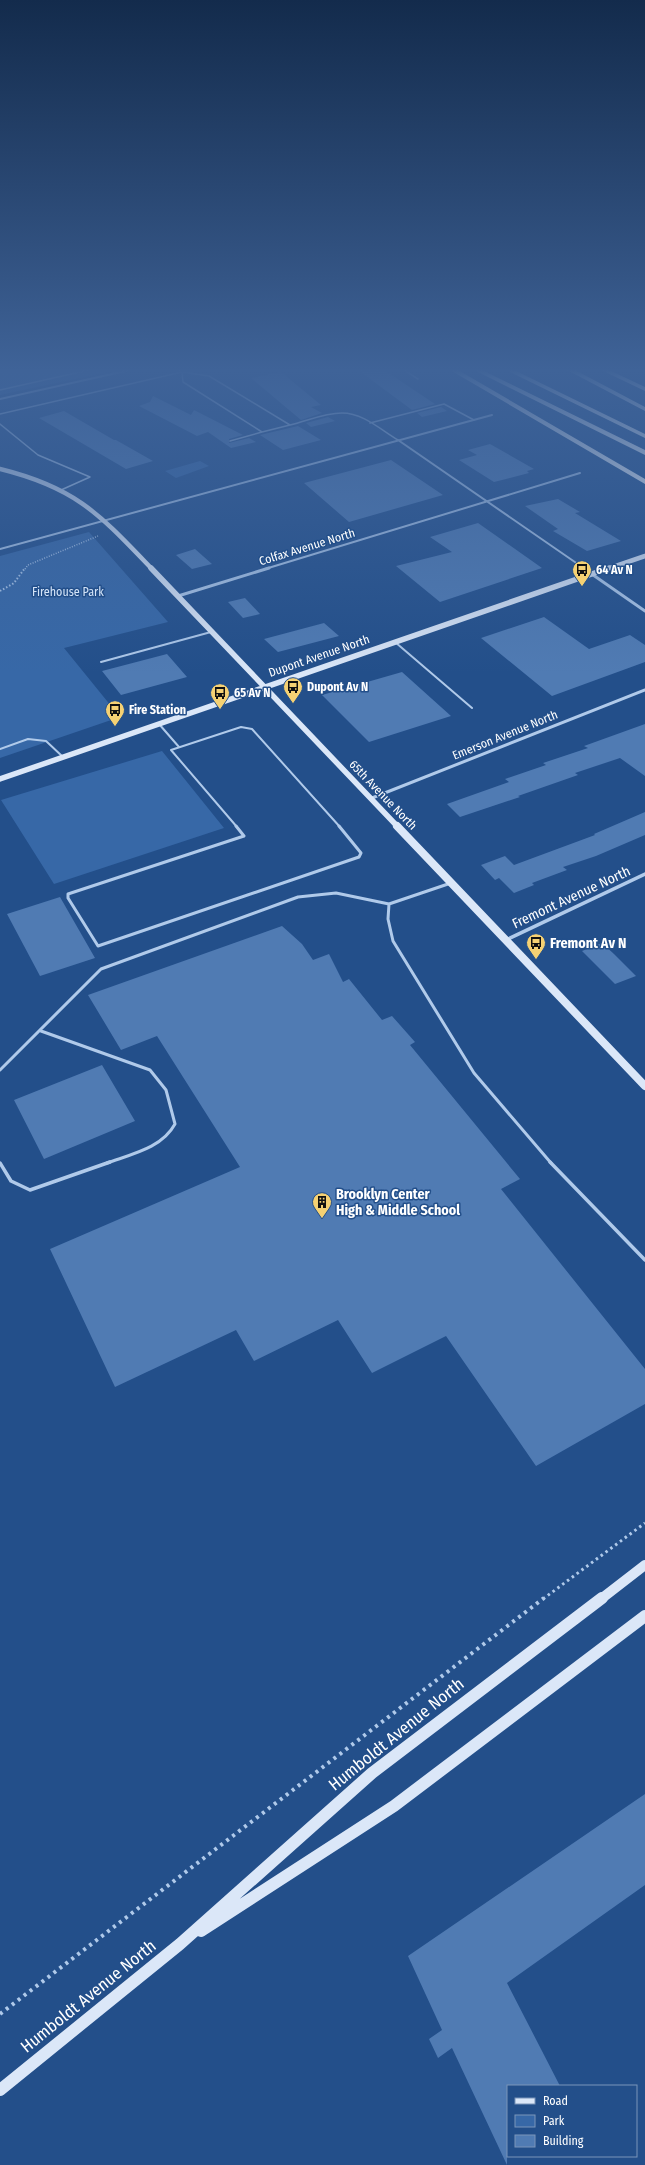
<svg xmlns="http://www.w3.org/2000/svg" width="645" height="2165" font-family="'Fira Sans Condensed',sans-serif">
<style>
.green{fill:#3768a7}
.building{fill:#507bb3}
.lines{fill:none;stroke-linecap:round;stroke-linejoin:round}
.path-far3{stroke:#b0caea;stroke-width:1.5;stroke-dasharray:1 1.5;stroke-linecap:butt}
.path-far2{stroke:#b0caea;stroke-width:2;stroke-dasharray:1.5 2;stroke-linecap:butt}
.path-far1{stroke:#b0caea;stroke-width:3;stroke-dasharray:2.5 3.5;stroke-linecap:butt}
.path{stroke:#b0caea;stroke-width:4;stroke-dasharray:3 4.5;stroke-linecap:butt}
.lane-far3{stroke:#b0caea;stroke-width:1.5}
.lane-far2{stroke:#b0caea;stroke-width:2}
.lane-far1{stroke:#b0caea;stroke-width:3}
.lane{stroke:#b0caea;stroke-width:3.5}
.street-far2{stroke:#b0caea;stroke-width:2}
.street-far1{stroke:#b0caea;stroke-width:3}
.street{stroke:#b0caea;stroke-width:3.5}
.secondary-far4{stroke:#dbe7f8;stroke-width:4.5}
.secondary-far3{stroke:#dbe7f8;stroke-width:5.5}
.secondary-far2{stroke:#dbe7f8;stroke-width:8}
.secondary-far1{stroke:#dbe7f8;stroke-width:10}
.secondary{stroke:#dbe7f8;stroke-width:12}
.highway{fill:#fff;fill-rule:evenodd}
.labels{text-anchor:middle;stroke-width:3;stroke-linejoin:round;paint-order:stroke}
.far-street-label{font-size:12px;fill:#fff;stroke:#234f8a}
.far-poi-label{font-size:12px;font-weight:bold;fill:#fff;stroke:#234f8a;text-anchor:start}
.far-park-label{font-size:12px;fill:#d4e4f8;stroke:#234f8a}
.street-label{font-size:14px;fill:#fff;stroke:#234f8a}
.poi-label{font-size:14px;font-weight:bold;fill:#fff;stroke:#234f8a;text-anchor:start}
.near-street-label{font-size:17px;fill:#fff;stroke:#234f8a}
</style>
<rect width="100%" height="100%" fill="#234f8a"/>
<path class="green" d="M0 370H117L0 395Z
M200 461 209 466 176 478 165 471Z
M89 532 168 622 64 648 120 717 0 758V556Z
M162 751 224 828 54 884 1 800Z"/>
<path class="building" d="M358 370H384L435 404 412 410Z
M281 372 321 405 311 407 322 413 301 420 251 378Z
M153 396 191 415 194 410 243 435 229 439V443L249 438 256 442 231 448 208 432 197 436 139 406 150 402Z
M441 407 447 411 422 417 417 413Z
M64 411 114 440H116L153 461 126 469 39 418Z
M328 417 335 421 311 427 306 423Z
M298 426 321 440 283 450 260 435Z
M490 444 534 469 527 471 529 473 494 482 459 460 477 455 468 450Z
M391 460 443 495 349 522 304 483Z
M558 499 580 512 575 513 621 541 587 551 553 531 558 529 525 506Z
M478 523 542 568 440 602 396 566 452 552 430 537Z
M195 549 212 564 192 569 176 555Z
M245 598 260 614 243 618 228 602Z
M544 617 589 649 630 635 645 645V662L552 696 481 638Z
M324 623 339 636 278 652 264 639Z
M167 654 187 677 121 695 102 671Z
M402 672 451 716 369 742 322 695Z
M645 724V776L620 758 575 773 578 775 518 796 520 797 460 817 447 804 509 782 505 779 546 765 543 763 588 748 584 746Z
M645 812V835L596 856 563 867 567 870 532 883 534 885 514 893 499 878 495 880 481 865 505 856 514 865 595 835 594 834Z
M60 897 95 958 40 976 7 914Z
M282 926 302 944 313 960 329 954 343 982 349 979 382 1020 392 1016 415 1042 410 1045 520 1179 501 1189 645 1369V1404L536 1466 446 1336 372 1373 338 1320 254 1361 236 1330 115 1387 50 1249 240 1167 157 1036 121 1050 88 995Z
M602 943 614 954 636 976 615 984 582 951Z
M102 1065 135 1121 44 1159 14 1100Z
M645 1794V1885L507 1983 560 2086H508L507 2165 452 2048 438 2058 429 2039 442 2030 408 1956Z"/>
<g class="lines">
<path class="path-far3" d="M25 569 28 565 98 536"/>
<path class="path-far2" d="M0 591 14 583 25 568"/>
<path class="path-far1" d="M543 1599 645 1523"/>
<path class="path" d="M0 2014 544 1598"/>
<path class="lane-far3" d="M404 370 418 379
M182 372 209 376 290 425 262 432 183 382Z
M0 390 89 370
M0 414 182 372 178 370
M370 423 444 404 474 420
M0 424 38 455 90 477
M290 425C307 421 324 413 342 413 363 413 381 430 398 440
M230 441 262 432
M61 490 90 477"/>
<path class="lane-far2" d="M395 642 472 708
M101 662 211 632
M159 724 179 747
M0 749 28 739 46 741 63 757
M237 827 171 750 241 727 252 729 340 827"/>
<path class="lane-far1" d="M236 826 244 836 68 894V898L98 946 359 857 361 853 339 826
M389 904 388 919 393 941 474 1073 551 1163
M41 1031 150 1070 166 1090 175 1124C162 1148 132 1154 107 1163
M0 1070 101 969 298 897 336 893 389 904 451 883"/>
<path class="lane" d="M550 1162 645 1260
M0 1163 11 1181 30 1190 110 1162"/>
<path class="street-far2" d="M0 399 130 370
M398 440 585 569
M0 549 492 415
M265 569 580 473"/>
<path class="street-far1" d="M583 568 645 611
M178 596 269 568
M372 798 645 690"/>
<path class="street" d="M506 940 645 874"/>
<path class="secondary-far4" d="M0 469C77 488 100 515 152 569
M607 569 645 556"/>
<path class="secondary-far3" d="M151 568 398 827
M0 779 609 568"/>
<path class="secondary-far2" d="M397 826 645 1086"/>
<path class="secondary-far1" d="M601 1599 645 1565"/>
<path class="secondary" d="M201 1931 394 1806 645 1616
M0 2090 180 1944 372 1773 602 1598"/>
<path class="highway" d="M450 370H458L645 479V484Z
M474 370H482L645 450V455Z
M506 370H514L645 434V438Z
M567 370H575L645 407V411Z
M601 370H609L645 387V391Z"/>
</g>
<linearGradient id="sky" x2="0" y2="1"><stop stop-color="#132b4c"/><stop offset="0.55" stop-color="#3f6398"/><stop offset="1" stop-color="#3f6398" stop-opacity="0"/></linearGradient>
<rect width="645" height="673" fill="url(#sky)"/>
<defs>
<symbol id="bus-pin" viewBox="-11 -11 22 30"><path d="M0 17L-7.5 6A9.5 9.5 0 1 1 7.5 6Z" fill="#f5d173" stroke="#234f8a"/><path d="M-5-6H5V4H4V6H2V4H-2V6H-4V4H-5ZM-3.5-4V0h7V-4ZM-3.5 1.2v1.5H-2V1.2ZM2 1.2v1.5H3.5V1.2Z" fill="#111"/></symbol>
<symbol id="building-pin" viewBox="-11 -11 22 30"><path d="M0 17L-7.5 6A9.5 9.5 0 1 1 7.5 6Z" fill="#f5d173" stroke="#234f8a"/><path d="M-4-6H4V6H1V3H-1V6H-4ZM-2.5-4.3h1.7v1.8h-1.7ZM.8-4.3h1.7v1.8H.8ZM-2.5-1h1.7V.8h-1.7ZM.8-1h1.7V.8H.8Z" fill="#111"/></symbol>
</defs>
<g fill-rule="evenodd">
<use href="#bus-pin" x="571" y="559" width="22" height="30"/>
<use href="#bus-pin" x="282" y="676" width="22" height="30"/>
<use href="#bus-pin" x="209" y="682" width="22" height="30"/>
<use href="#bus-pin" x="104" y="699" width="22" height="30"/>
<use href="#bus-pin" x="525" y="932" width="22" height="30"/>
<use href="#building-pin" x="311" y="1191" width="22" height="30"/>
</g>
<g class="labels">
<g class="far-street-label">
<text transform="translate(307 547) rotate(-17)" y="4">Colfax Avenue North</text>
<text transform="translate(319 656) rotate(-19)" y="4">Dupont Avenue North</text>
<text transform="translate(505 735) rotate(-22)" y="4">Emerson Avenue North</text>
<text transform="translate(383 795) rotate(46)" y="4">65th Avenue North</text>
</g>
<g class="far-poi-label">
<text x="596" y="574">64 Av N</text>
<text x="307" y="691">Dupont Av N</text>
<text x="234" y="697">65 Av N</text>
<text x="129" y="714">Fire Station</text>
</g>
<g class="far-park-label">
<text x="68" y="596">Firehouse Park</text>
</g>
<g class="street-label">
<text transform="translate(571 897) rotate(-25)" y="5">Fremont Avenue North</text>
</g>
<g class="poi-label">
<text x="550" y="948">Fremont Av N</text>
<text x="336" y="1199">Brooklyn Center<tspan x="336" dy="16">High &amp; Middle School</tspan></text>
</g>
<g class="near-street-label">
<text transform="translate(396 1734) rotate(-39)" y="6">Humboldt Avenue North</text>
<text transform="translate(88 1996) rotate(-39)" y="6">Humboldt Avenue North</text>
</g>
</g>
<rect x="507" y="2085" width="130" height="72" fill="#234f8a" stroke="#7b95b9"/>
<rect x="515" y="2098" width="20" height="6" fill="#dbe7f8" stroke="#7b95b9"/>
<text x="543" y="2105" font-size="12" fill="#ffffff">Road</text>
<rect x="515" y="2115" width="20" height="12" fill="#3768a7" stroke="#7b95b9"/>
<text x="543" y="2125" font-size="12" fill="#ffffff">Park</text>
<rect x="515" y="2135" width="20" height="12" fill="#507bb3" stroke="#7b95b9"/>
<text x="543" y="2145" font-size="12" fill="#ffffff">Building</text>
</svg>
